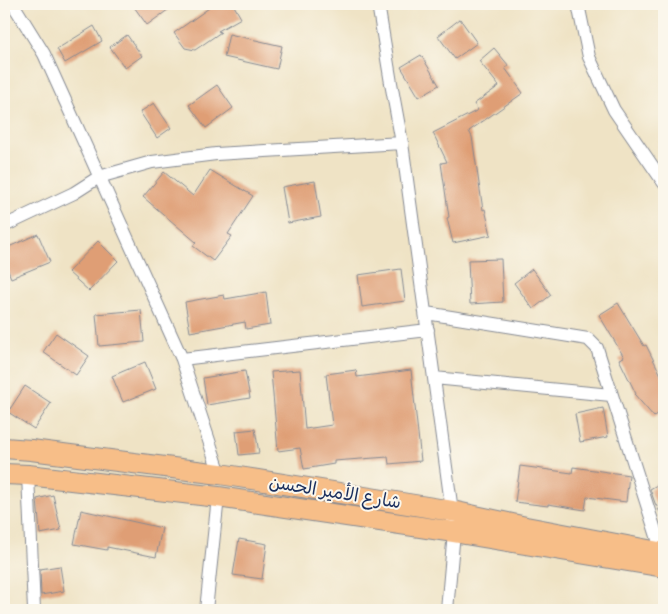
<svg xmlns="http://www.w3.org/2000/svg" width="668" height="614" font-family="Pangolin,'Playpen Sans Arabic',sans-serif">
<style>
.building{fill:#df9e75}
.lines{fill:none;stroke-linecap:round;stroke-linejoin:round}
.minor-casing{stroke:#858992;stroke-width:14}
.primary-casing{stroke:#858992;stroke-width:22}
.minor{stroke:#fff;stroke-width:12}
.primary{stroke:#f7be88;stroke-width:20}
.labels{text-anchor:middle;stroke-width:4;stroke-linejoin:round;paint-order:stroke}
.street-label{font-size:18px;fill:#1b2f5e;stroke:#fbf7ec}
</style>
<rect width="100%" height="100%" fill="#fbf7ec"/>
<filter id="ink" filterUnits="userSpaceOnUse"><feTurbulence type="fractalNoise" baseFrequency=".02" numOctaves="2"/><feDisplacementMap in="SourceGraphic" scale="10" xChannelSelector="R" yChannelSelector="G"/><feConvolveMatrix kernelMatrix="1 2 1 2 8 2 1 2 1" color-interpolation-filters="sRGB"/></filter>
<filter id="wash" filterUnits="userSpaceOnUse"><feTurbulence type="fractalNoise" baseFrequency=".0096" numOctaves="4" result="noise"/><feDisplacementMap in="SourceGraphic" scale="20" xChannelSelector="R" yChannelSelector="G"/><feGaussianBlur stdDeviation="1.12" result="paint"/><feColorMatrix in="noise" values="0 0 0 0 0 0 0 0 0 0 0 0 0 0 0 0 0 1.4 0 .05"/><feComposite in="paint" operator="in"/></filter>
<g filter="url(#wash)">
<rect width="100%" height="100%" fill="#efe3c5"/>
<g id="blocks">
<path class="building" d="M132 4H176L147 25Z
M207 4H233L241 18 218 31 221 32 195 50 185 48 174 33 209 8Z
M460 19 477 43 455 59 438 36Z
M94 26 102 41 65 63 57 49Z
M229 34 282 46 277 69 224 57Z
M127 35 142 56 125 68 110 47Z
M494 48 509 66 505 68 523 93 469 131 472 137 483 210 485 209 491 235 453 243 447 218 449 217 441 163 447 162 433 133 478 110 474 104 499 86 479 61Z
M421 55 439 85 419 97 401 67Z
M217 85 233 108 206 128 189 105Z
M154 103 171 128 157 138 140 112Z
M210 170 253 196 228 234 232 236 213 261 193 246 196 242 143 197 164 172 193 196Z
M315 181 321 217 288 223 282 187Z
M38 234 50 262 11 278 4 261V249Z
M98 241 118 261 89 291 68 272Z
M501 259 503 302 470 304 468 260Z
M401 269 405 301 362 307 358 275Z
M532 269 551 295 533 309 514 283Z
M266 292 270 325 246 329 245 322 190 332 185 302 224 295 225 299Z
M618 303 644 346 646 345 664 381V408L654 417 635 395 636 394 619 359 624 357 599 315Z
M141 310 144 342 99 346 96 314Z
M56 333 89 356 76 375 43 352Z
M145 362 156 389 123 402 112 376Z
M300 370 305 429 332 425 326 374 356 370 357 377 411 370 421 461 389 464 388 457 334 461V464L304 469 300 448 278 451 271 372Z
M245 371 250 398 207 405 203 378Z
M25 386 51 403 34 429 8 412Z
M603 408 608 437 580 442 575 414Z
M255 429 259 453 239 455 236 431Z
M520 466 572 473 573 467 629 475 626 502 587 497 585 510 548 504V506L515 502Z
M664 481V520L655 503 650 489Z
M53 495 61 530 40 534 37 499Z
M81 510 162 528 156 557 107 547V550L74 544Z
M239 539 267 544 262 579 233 575Z
M60 566 64 591 41 595 40 569Z"/>
</g>
</g>
<g filter="url(#ink)">
<use href="#blocks" fill-opacity="0" stroke="#858992" stroke-width="1"/>
<g class="lines">
<defs>
<path id="minor" d="M13 4 44 54 182 359 220 474
M378 4 391 83 402 143 452 511 454 532 447 610
M578 4 589 57 614 110 664 183
M4 226 74 193 99 177 152 162 216 154 402 143
M426 313 588 339 597 348 662 552
M182 359 428 330
M434 378 611 395
M28 475 34 610
M206 610 218 497"/>
<path id="primary" d="M4 448 31 450 220 474 452 511 526 527 664 553
M4 474 28 475 218 497 454 532 664 567"/>
</defs>
<use href="#minor" class="minor-casing"/>
<use href="#primary" class="primary-casing"/>
<use href="#minor" class="minor"/>
<use href="#primary" class="primary"/>
</g>
</g>
<g class="labels">
<g class="street-label">
<text transform="translate(335 492) rotate(9)" y="6">شارع الأمير الحسن</text>
</g>
</g>
<rect width="668" height="614" fill="none" stroke="#fbf7ec" stroke-width="20"/>
</svg>
